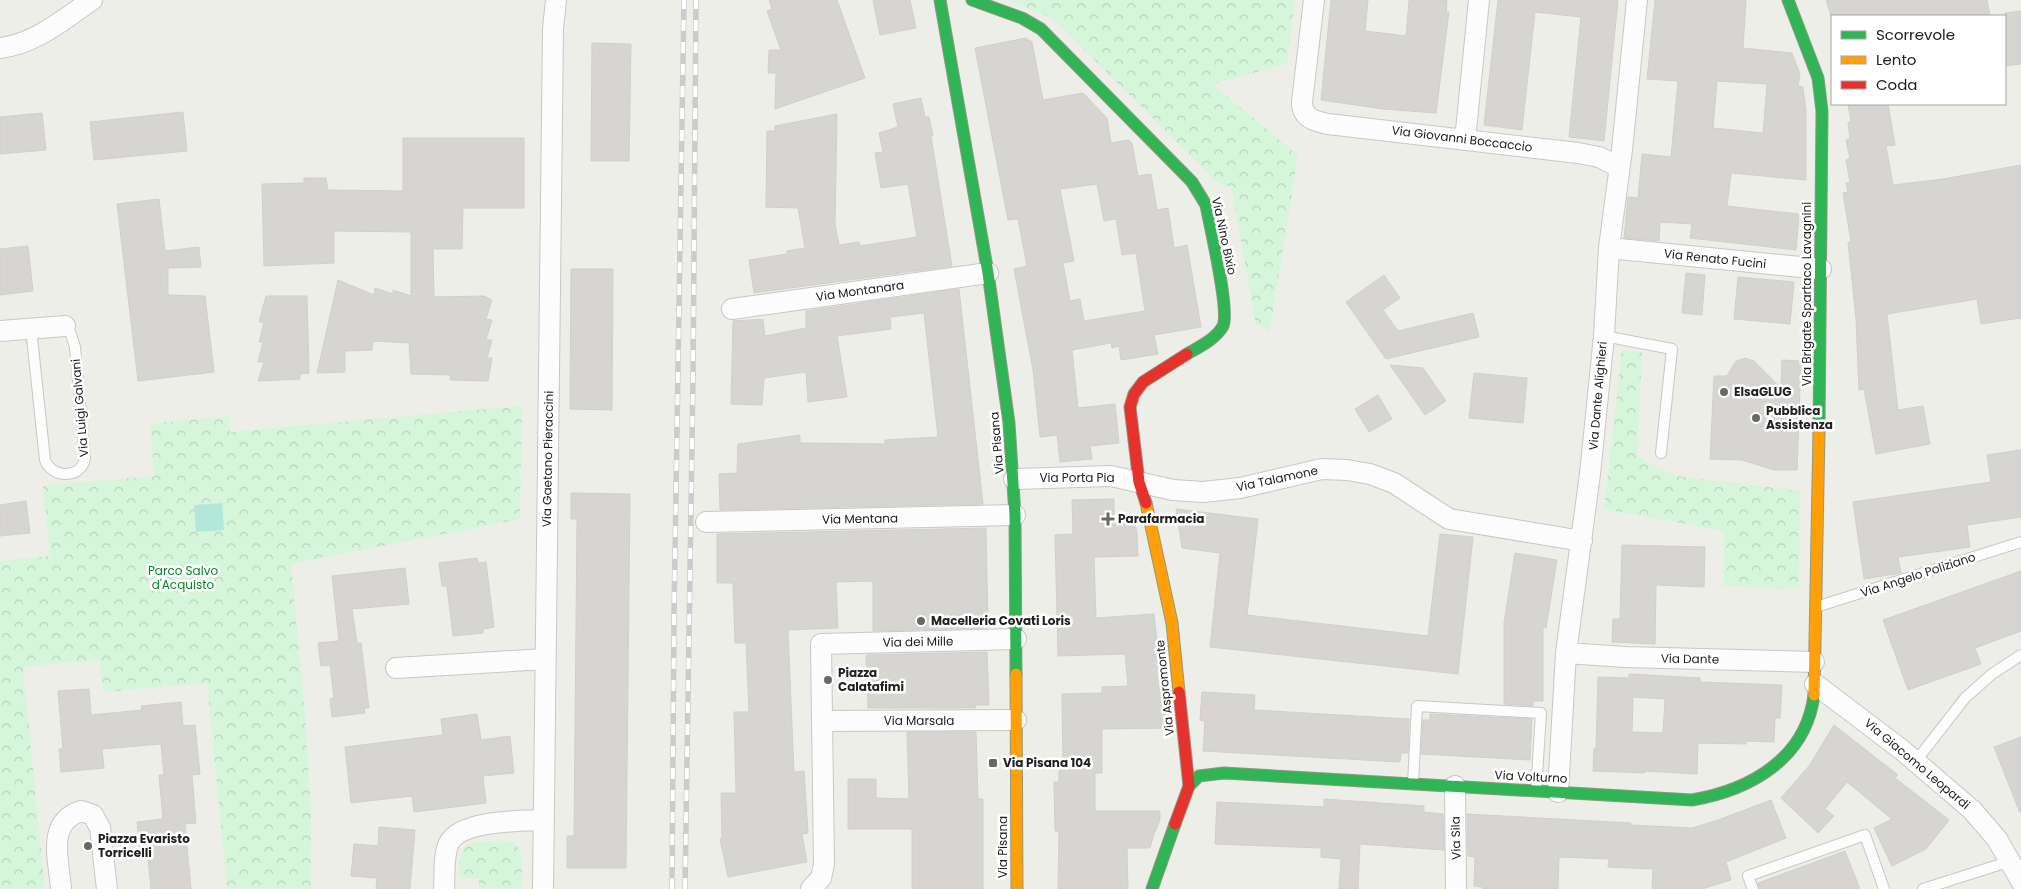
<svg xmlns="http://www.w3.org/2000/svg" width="2021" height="889" font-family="Poppins,sans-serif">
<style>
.park{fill:url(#park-crowns)}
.pitch{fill:#b2e8da}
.building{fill:#d6d5d1;stroke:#d1cfca;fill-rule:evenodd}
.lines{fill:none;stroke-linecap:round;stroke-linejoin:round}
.lane-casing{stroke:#c7c7c5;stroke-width:12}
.street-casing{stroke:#c7c7c5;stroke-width:22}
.fast-casing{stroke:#93997f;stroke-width:13}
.slow-casing{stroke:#93997f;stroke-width:13}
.jam-casing{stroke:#93997f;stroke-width:13}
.lane{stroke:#fcfcfc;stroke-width:10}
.street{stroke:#fcfcfc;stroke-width:20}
.fast{stroke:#30b455;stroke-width:11}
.slow{stroke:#ff9f0a;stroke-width:11}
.jam{stroke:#e5322d;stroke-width:11}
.rail-casing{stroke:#cbcbca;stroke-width:5.5}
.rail{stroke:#fff;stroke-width:4;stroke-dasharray:11;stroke-linecap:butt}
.poi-dot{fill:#686866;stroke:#fff;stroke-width:2}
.labels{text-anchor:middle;stroke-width:5;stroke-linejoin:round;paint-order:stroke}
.street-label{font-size:12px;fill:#202020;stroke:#fff}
.poi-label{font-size:12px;font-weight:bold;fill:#202020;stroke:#fff;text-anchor:start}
.park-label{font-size:12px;fill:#068525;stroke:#fff}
</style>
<defs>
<pattern id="park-crowns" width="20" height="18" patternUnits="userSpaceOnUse" patternTransform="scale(1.25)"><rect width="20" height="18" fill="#d5f6db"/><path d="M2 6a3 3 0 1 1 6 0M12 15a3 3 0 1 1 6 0" fill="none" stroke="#b7d3bc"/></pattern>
</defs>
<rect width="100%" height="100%" fill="#eeeee9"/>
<path class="park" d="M1008 0H1295L1287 64 1212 84 1298 155 1270 330 1256 324 1231 187 1220 185 1052 18Z
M1622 350 1642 352 1637 456 1658 468 1677 476 1800 491 1799 589 1724 586V531L1604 509Z
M522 406 520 519 291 564 305 715 311 814V889H227L207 683 104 692 99 660 23 667 45 889H0V561L50 556 43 485 154 476 150 424 229 416 230 432Z
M510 841C527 848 521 874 521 889H479V879L458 877 461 852 466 845 475 842Z"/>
<path class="pitch" d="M222 503 224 530 196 532 194 505Z"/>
<path class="building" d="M769 0H837L865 78 775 109 776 73H768L769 50H781L767 11 772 9Z
M873 0H910L916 28 880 35Z
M1331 0H1368L1365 31 1406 36 1409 0H1447L1446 12H1449L1436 113 1383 109 1321 100Z
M1498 0H1618L1604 141 1569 137 1581 17 1535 12 1522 130 1484 125Z
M1655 0H1746L1743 48 1792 53 1800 74 1798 86 1803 87 1806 112V180L1731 173 1727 206 1799 214 1796 250 1690 238 1692 224 1660 222 1659 241 1624 238 1628 197 1638 198 1642 154 1671 157 1678 81 1647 79ZM1717 81 1767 84 1763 133 1713 128Z
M1826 0H1987L1990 16H1831Z
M2021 11V64L2005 66V13Z
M1026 38 1032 42 1043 100 1083 93 1107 118 1111 143 1129 140 1132 143 1138 176 1151 174 1157 210 1168 208 1174 248 1187 245 1201 327 1154 335 1158 354 1121 360 1119 346 1112 348 1111 343 1072 350 1078 408 1115 404 1119 443 1090 446 1092 459 1060 462 1057 435 1040 437 1033 370 1014 269 1027 266 1018 219 1008 220 975 48ZM1097 184 1104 221 1116 219 1122 255 1136 253 1145 311 1084 321 1080 299 1070 301 1063 263 1074 261 1060 189Z
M592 43 631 44 629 161H591Z
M921 98 925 117H929L933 135 931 136 952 266 754 293 749 260 787 254V251L805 248 798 208 766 207 767 131H775V126L837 114 835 224 839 245 859 242 860 246 917 237 908 184 881 188 875 153 883 152 879 133 898 127 893 104Z
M1848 104H1888L1895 145 1886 146 1893 185 1943 179 2021 165V318L1981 324 1977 299 1887 314 1898 410 1923 406 1930 444 1876 454 1864 389 1859 390 1856 319 1848 242H1851L1843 193 1848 192 1846 183 1850 182 1846 160 1850 159 1846 140 1850 139 1848 122H1851Z
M183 112 187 151 94 160 90 122Z
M42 113 46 150 0 154V117Z
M403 138H524V208H463L462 249H433L434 297 484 296 492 300 486 319 492 320 486 340H492L487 358H492L488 381 450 380 451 375 411 374 409 343 373 341 372 350 345 351V372L317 373 338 280 374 295 375 288 393 294V290L411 296V232L334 231V263L264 266 262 184 304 183V178H326L328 190 403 191Z
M159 199 165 251 199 247 201 267 168 268V295L205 296 214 372 138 381 117 204Z
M28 246 33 291 0 295V249Z
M571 269H613L612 410 570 409Z
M1686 273 1705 275 1702 315 1682 313Z
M1384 275 1400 298 1383 310 1398 331 1473 313 1479 337 1386 359 1346 302Z
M1738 277 1794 282 1790 324 1734 319Z
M959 289 983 504 720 510 719 474 737 473 738 444 800 435V443L885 444V440L938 437 924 313 890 317 891 329 837 336 847 397 808 402 806 372 764 378 762 405 731 404 733 321 763 319 765 336 806 328V311Z
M266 296H307L309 373 300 374V379L258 381 264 362H258L263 342H259L264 322H259Z
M1745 358 1754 361 1781 388 1782 360 1801 361 1797 470H1774L1742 460 1710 459 1714 376H1727L1736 361Z
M1390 365 1423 368 1446 401 1425 415Z
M1474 373 1527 378 1523 423 1469 418Z
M1378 395 1392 419 1369 432 1355 409Z
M2021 450V517L1967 525 1970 547 1898 557 1901 573 1864 579 1853 502 1991 482 1987 455Z
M571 493 630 494 626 868H567V836H574L577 519H571Z
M1114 499V519H1134L1137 533 1138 556 1094 557 1096 618 1154 614 1167 728 1102 729V773H1095V811H1160V820L1154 834 1150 848H1127L1128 889H1058L1059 831H1055L1054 782H1059V770H1063L1062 694 1102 693V687L1128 686 1125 654 1058 656 1055 535 1073 534 1072 500Z
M26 501 30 533 0 536V505Z
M1176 509 1258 519 1247 615 1428 636 1440 534 1473 537 1458 674 1210 647 1220 553 1182 548Z
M986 528 988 628 873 631V581L836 582 838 628 788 630 794 772 804 771 808 833 802 834 807 862 728 877 720 839 722 838 721 793H736L734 712H749L746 643H735L733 583H717V534Z
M1622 545 1705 547 1704 587 1656 585 1655 644 1612 642 1613 619H1620Z
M1515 553 1557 560 1546 628 1543 627V701H1533V706L1504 704V623Z
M477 558 478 563 486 562 494 627 483 629V633L453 636 447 586H442L439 563Z
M405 568 409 604 352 609 357 643H361L369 708H364L365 713 332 717 330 699 334 698 330 665 321 666 318 643 339 641 332 576Z
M2021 571V631L1975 648 1981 664 1908 690 1883 620Z
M987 652 989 705H975L976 708H868L866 655Z
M1629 674 1700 678V682L1782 685 1780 718H1775L1774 742 1746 741V744L1698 743 1697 774 1645 771V773L1593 771 1594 748 1596 749 1598 677 1629 678ZM1633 697 1665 699 1663 733 1632 732Z
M89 689 91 715 142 710 141 706 181 702 183 726 195 725 200 774 192 775 196 823 185 824 191 889H151L148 859H141L137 822 163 819 159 775H164L161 744 102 749 104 768 61 772 59 749H63L58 691Z
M1202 692 1255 695 1254 710 1409 719 1408 753H1401L1400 762 1203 751 1205 721 1200 720Z
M477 714 481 740 510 736 514 773 483 776 486 803 414 812 412 796 351 803 345 747 443 735 441 719Z
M1430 714 1532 719 1530 760 1421 754 1423 720H1430Z
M1834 725 1898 775 1895 778 1949 820 1926 849 1892 866 1874 828 1892 819 1847 782 1825 809 1834 816 1818 833 1781 798 1809 766Z
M907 732H976L978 799H983V889H912V829H848V779H876V798L909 799Z
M2021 737V812L2020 813 1994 747Z
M1324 799 1424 806V812L1443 814 1444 850 1360 844 1358 889H1339L1341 859 1321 857V848L1215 844 1217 802 1324 807Z
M1771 800 1786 838 1726 862 1731 880 1702 889H1652L1653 869 1608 867 1609 859 1559 857 1558 889H1483V887L1474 886 1475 857 1468 856 1467 814 1631 823V825L1692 828 1721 819Z
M379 827 415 830 410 889H376L377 878 351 876 354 844 378 846Z
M1845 851 1860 889H1760L1758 883Z"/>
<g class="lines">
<defs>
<path id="lane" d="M31 328 45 460C52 479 82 479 85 458L75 347 71 334 65 326
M1604 336 1672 349 1661 453
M1816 607 2021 542
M1916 761 1965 698 1992 674 2021 655
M1413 783 1417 706 1541 713 1536 791
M1753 889 1748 876 1865 835 1884 889
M1923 889 2011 861"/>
<path id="street" d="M1314 0 1302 102C1302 118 1314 121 1328 124L1578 153 1599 157 1619 167
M0 48C35 44 64 19 92 0
M1465 140 1479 0
M1609 248 1821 269
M732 309 988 273
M0 331 65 326
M1014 479 1111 476 1173 490 1203 492 1240 488 1322 469 1347 470 1370 474 1394 483 1449 519 1582 541
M706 522 1015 515
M1566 653 1625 657 1814 662
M396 668 545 659
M1815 684 1902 750 1972 810 1997 839 2021 881
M822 721 1016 720
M1455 786 1456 889
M1558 792 1566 653 1590 474 1604 336 1609 248 1622 150 1637 0
M61 889C59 860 46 822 81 811L93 815 100 828 101 836 107 889
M444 889C445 876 443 855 449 843 461 820 520 821 543 820
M543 889 553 29 556 0
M811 889 821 878 824 864 821 644 1016 639"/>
<path id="fast" d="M940 0 988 273 1009 423 1015 515 1016 674
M972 0 1022 18 1041 29 1192 182 1206 205C1210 227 1230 310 1223 326 1216 339 1199 347 1187 354
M1788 0 1818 78 1822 111 1819 431
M1189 786 1199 776 1224 773 1692 800C1750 790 1806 759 1814 695
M1152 889 1175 824"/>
<path id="slow" d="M1146 503 1172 623 1179 692
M1016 674 1017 889
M1814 695 1819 431"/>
<path id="jam" d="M1146 503 1139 482 1130 407 1134 394 1143 382 1187 354
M1175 824 1189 786 1179 692"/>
</defs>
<use href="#lane" class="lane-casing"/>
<use href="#street" class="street-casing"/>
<use href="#fast" class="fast-casing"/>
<use href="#slow" class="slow-casing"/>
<use href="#jam" class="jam-casing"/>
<use href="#lane" class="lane"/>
<use href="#street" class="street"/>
<use href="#fast" class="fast"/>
<use href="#slow" class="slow"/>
<use href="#jam" class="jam"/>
<defs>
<path id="rail" d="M672 889 674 615 684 0
M685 889 693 379 696 0"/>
</defs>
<use href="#rail" class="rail-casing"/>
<use href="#rail" class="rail"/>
</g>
<g class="poi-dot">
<circle cx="1724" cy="392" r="5"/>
<circle cx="1756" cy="418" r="5"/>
<path d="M1105.5 511.5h5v5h5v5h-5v5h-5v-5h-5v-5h5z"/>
<circle cx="921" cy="621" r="5"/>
<circle cx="828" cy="680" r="5"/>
<rect x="988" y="758" width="10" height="10" rx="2.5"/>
<circle cx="88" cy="846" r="5"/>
</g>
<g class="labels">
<g class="street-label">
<text transform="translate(1462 139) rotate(7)" y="4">Via Giovanni Boccaccio</text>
<text transform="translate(1224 236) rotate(78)" y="4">Via Nino Bixio</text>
<text transform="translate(1715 259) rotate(6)" y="4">Via Renato Fucini</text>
<text transform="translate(860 291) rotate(-8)" y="4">Via Montanara</text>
<text transform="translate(1807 294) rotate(-90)" y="4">Via Brigate Spartaco Lavagnini</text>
<text transform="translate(1598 396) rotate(-85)" y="4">Via Dante Alighieri</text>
<text transform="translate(80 408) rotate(-95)" y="4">Via Luigi Galvani</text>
<text transform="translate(997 443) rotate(-95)" y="4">Via Pisana</text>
<text transform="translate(548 459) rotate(-89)" y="4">Via Gaetano Pieraccini</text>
<text x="1077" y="482">Via Porta Pia</text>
<text transform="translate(1277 479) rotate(-12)" y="4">Via Talamone</text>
<text transform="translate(860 519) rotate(-1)" y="4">Via Mentana</text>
<text transform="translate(1918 575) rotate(-18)" y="4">Via Angelo Poliziano</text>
<text transform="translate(918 642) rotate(-1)" y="4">Via dei Mille</text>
<text transform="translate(1690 659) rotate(1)" y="4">Via Dante</text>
<text transform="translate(1165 688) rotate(-96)" y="4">Via Aspromonte</text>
<text x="919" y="725">Via Marsala</text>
<text transform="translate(1917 764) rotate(40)" y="4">Via Giacomo Leopardi</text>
<text transform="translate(1531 777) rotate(3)" y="4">Via Volturno</text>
<text transform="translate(1456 838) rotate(-91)" y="4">Via Sila</text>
<text transform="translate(1003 847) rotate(-90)" y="4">Via Pisana</text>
</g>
<g class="poi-label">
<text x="1734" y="396">ElsaGLUG</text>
<text x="1766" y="415">Pubblica<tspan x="1766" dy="14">Assistenza</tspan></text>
<text x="1118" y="523">Parafarmacia</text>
<text x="931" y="625">Macelleria Covati Loris</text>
<text x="838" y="677">Piazza<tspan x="838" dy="14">Calatafimi</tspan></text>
<text x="1003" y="767">Via Pisana 104</text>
<text x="98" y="843">Piazza Evaristo<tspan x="98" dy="14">Torricelli</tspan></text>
</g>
<g class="park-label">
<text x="183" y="575">Parco Salvo<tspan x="183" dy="14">d'Acquisto</tspan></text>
</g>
</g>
<rect x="1831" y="15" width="175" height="90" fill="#ffffff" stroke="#a6a6a6"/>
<rect x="1841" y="31" width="25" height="8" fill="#30b455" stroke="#a6a6a6"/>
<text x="1876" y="40" font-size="15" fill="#202020">Scorrevole</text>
<rect x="1841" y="56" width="25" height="8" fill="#ff9f0a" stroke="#a6a6a6"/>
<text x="1876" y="65" font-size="15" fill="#202020">Lento</text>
<rect x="1841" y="81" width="25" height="8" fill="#e5322d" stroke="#a6a6a6"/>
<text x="1876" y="90" font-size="15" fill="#202020">Coda</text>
</svg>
